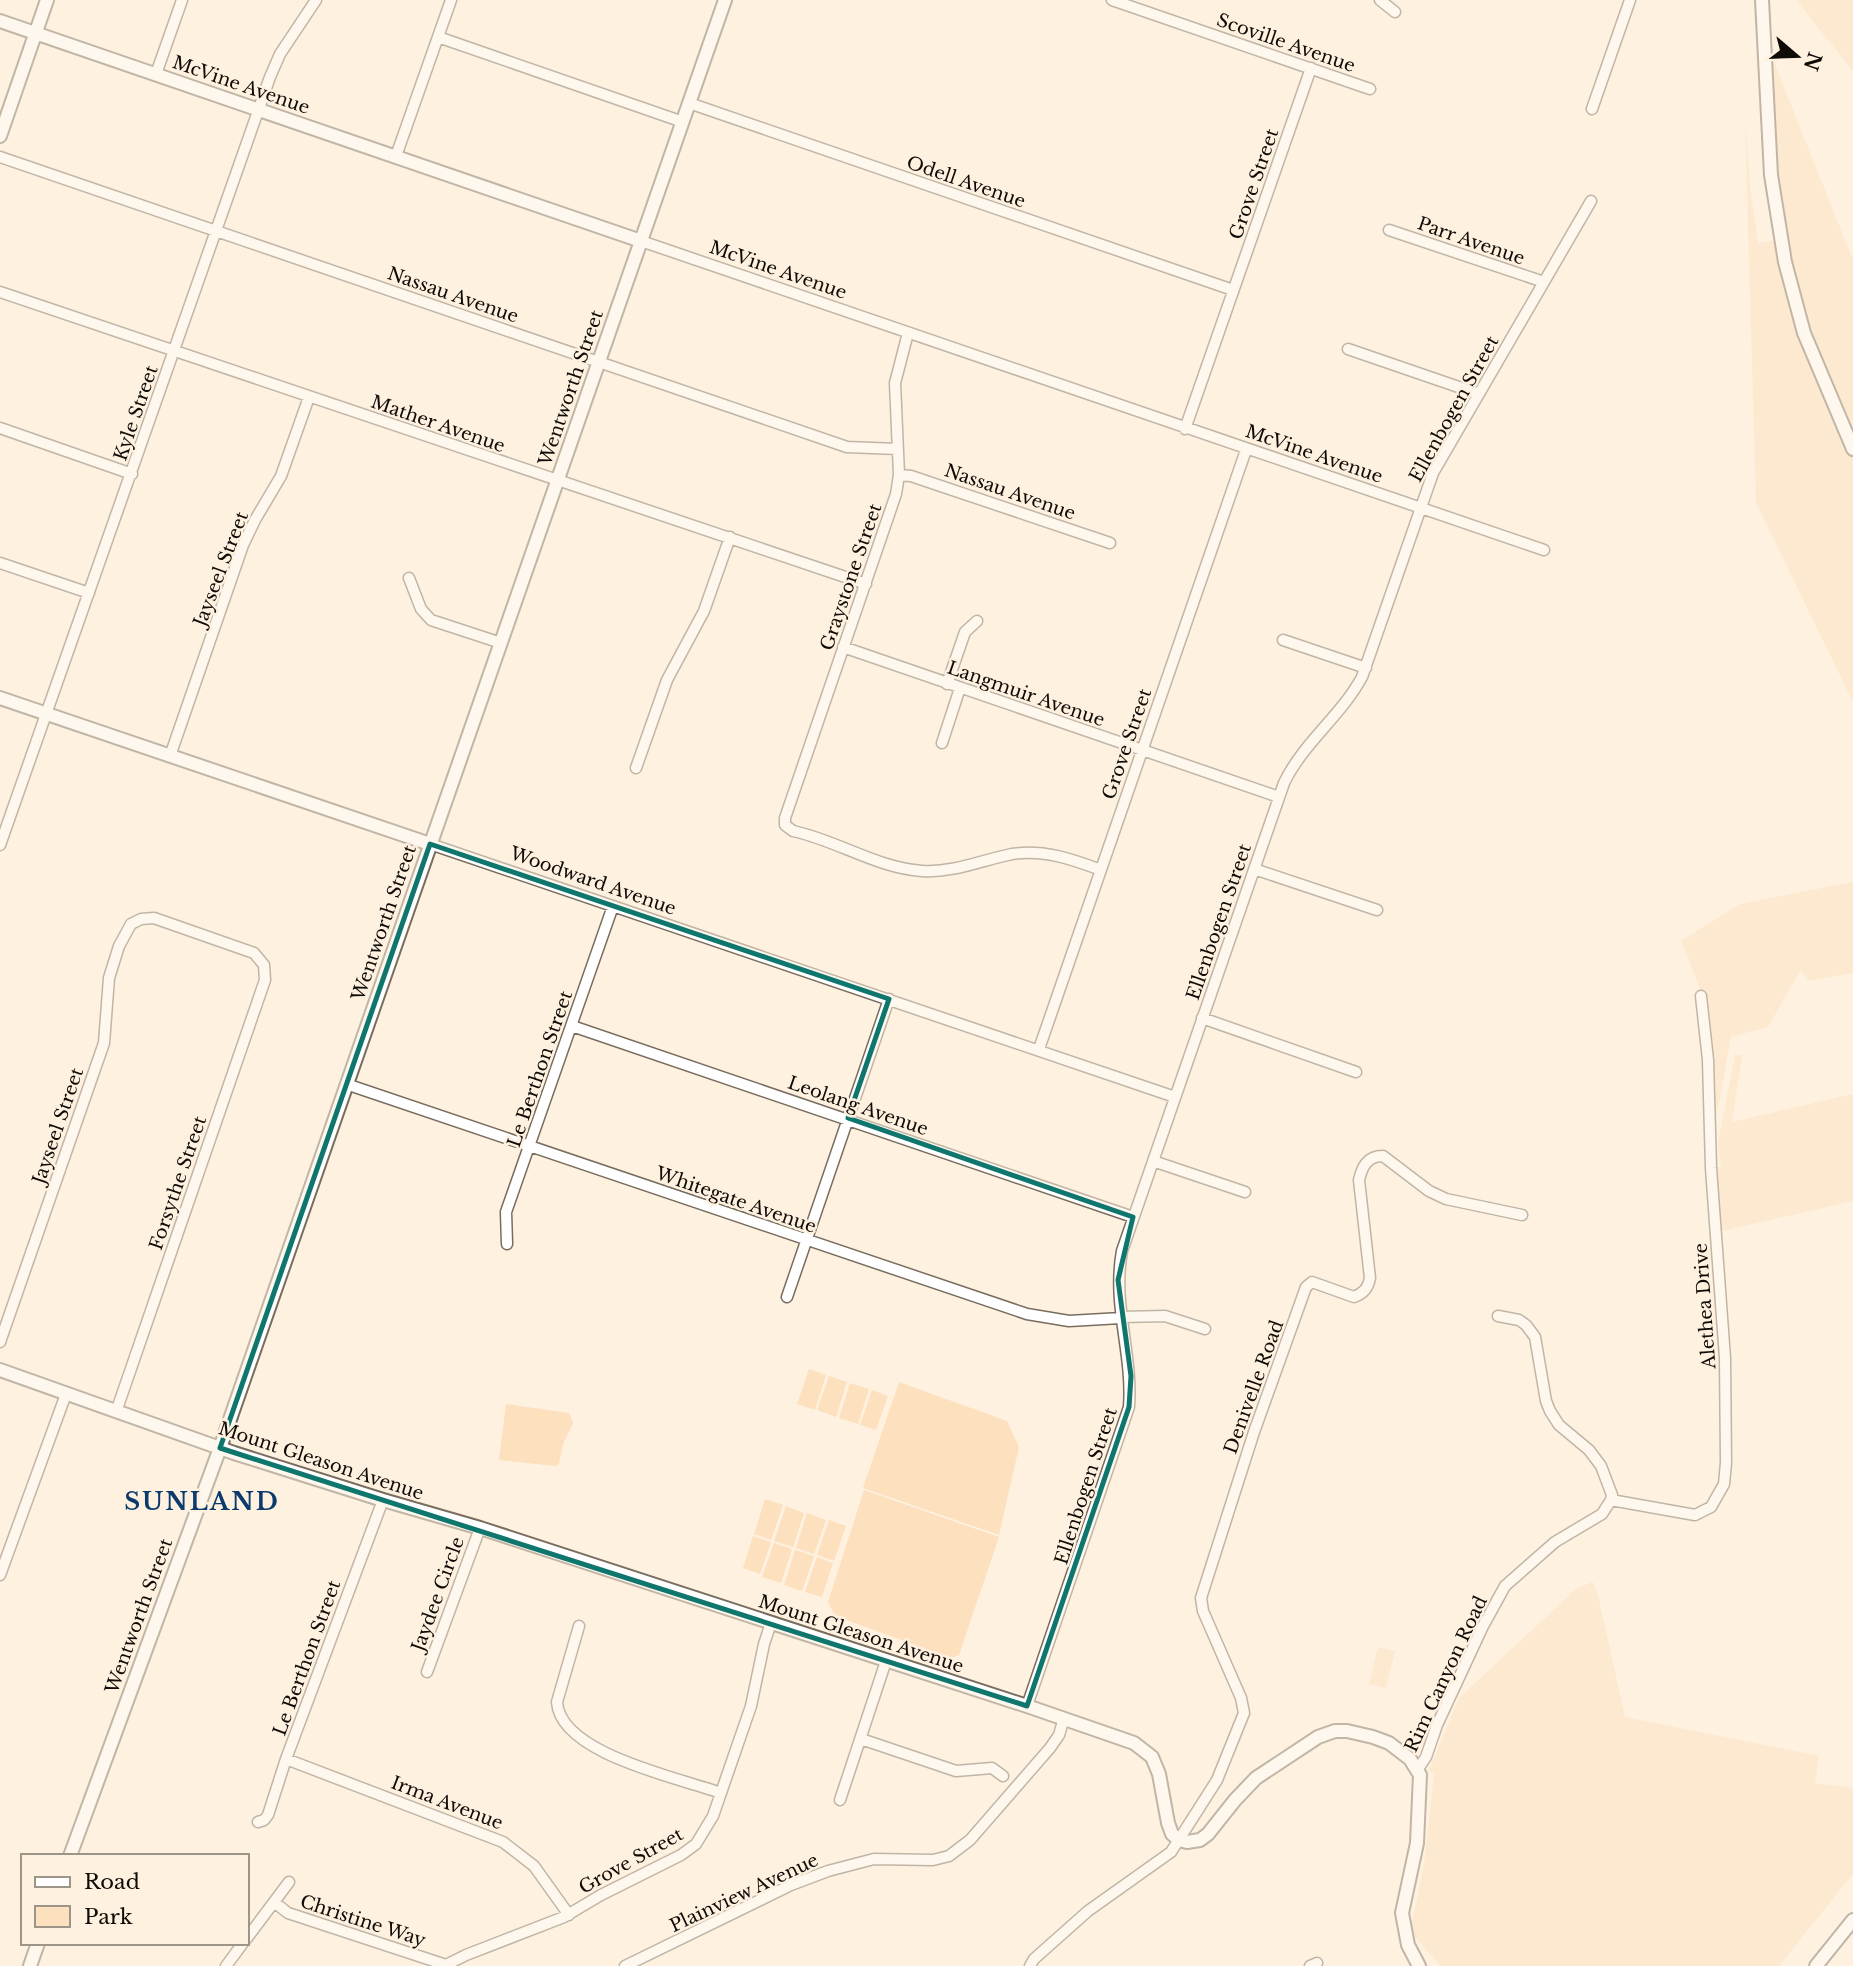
<svg xmlns="http://www.w3.org/2000/svg" width="1853" height="1966" font-family="'Libre Baskerville',serif">
<style>
.green{fill:#fde0bd}
.lines{fill:none;stroke-linecap:round;stroke-linejoin:round}
.minor-casing{stroke:#786d5e;stroke-width:13}
.tertiary-casing{stroke:#786d5e;stroke-width:16}
.minor{stroke:#fff;stroke-width:10}
.tertiary{stroke:#fff;stroke-width:12}
.marked{fill:none;stroke:#0f766e;stroke-width:5;stroke-linejoin:round}
.labels{text-anchor:middle;stroke-width:5;stroke-linejoin:round;paint-order:stroke}
.street-label{font-size:18px;fill:#0f0b06;stroke:#fef1e0}
.district-label{font-size:24px;font-weight:bold;letter-spacing:2px;fill:#0b3b6d;stroke:#fef1e0}
</style>
<rect width="100%" height="100%" fill="#fef1e0"/>
<path class="green" d="M1796 0H1853V71Z
M1764 37 1853 260V702L1756 503 1745 121 1751 195 1758 243 1779 240Z
M1853 882V973L1810 981 1800 971 1768 1027 1731 1037 1713 1134V1168L1721 1167 1718 1143 1735 1055H1742L1732 1122 1853 1094V1201L1713 1233 1705 1152 1708 1067 1701 991 1681 941 1740 904Z
M809 1369 826 1375 815 1410 797 1404Z
M829 1376 847 1382 836 1417 817 1410Z
M899 1382 1007 1421 1019 1447 999 1535 863 1488Z
M850 1383 869 1389 858 1424 839 1418Z
M872 1390 888 1396 876 1430 860 1425Z
M506 1404 569 1413 573 1423 563 1444 559 1464 555 1466 499 1460Z
M864 1490 999 1537 959 1655 951 1658 835 1616 828 1602Z
M765 1499 783 1505 771 1540 754 1534Z
M786 1506 804 1513 793 1547 774 1541Z
M807 1513 826 1520 814 1554 796 1548Z
M829 1520 846 1526 834 1561 817 1555Z
M753 1536 771 1542 760 1574 743 1568Z
M774 1543 792 1549 781 1583 762 1577Z
M795 1550 814 1556 802 1591 784 1585Z
M817 1557 833 1563 822 1597 805 1592Z
M1593 1582 1599 1599 1625 1717 1819 1756 1815 1783 1853 1788V1874L1779 1966H1441L1413 1935 1412 1923 1424 1865 1434 1775 1429 1770 1459 1698 1577 1588Z
M1378 1647 1395 1651 1386 1688 1369 1684Z"/>
<g class="lines">
<defs>
<path id="minor" d="M1112 0 1370 89
M1380 0 1395 12
M438 37 683 122
M156 74 182 0
M689 103 1233 290
M1592 109 1630 0
M396 156 451 0
M0 157 847 447 898 449
M1389 230 1544 282
M641 241 1544 550
M0 292 866 584
M908 333 895 383 899 475 896 494 785 818V825L793 831C836 840 877 868 922 871 953 873 982 860 1012 854 1043 849 1072 859 1101 870
M1348 349 1479 394
M0 428 132 474
M1185 429 1311 68
M899 475 911 476 1110 543
M0 563 89 593
M409 578 421 609 431 620 501 643
M1283 640 1366 668
M843 647 1279 797
M947 684 965 632 977 621
M942 743 960 688
M170 756 243 545 255 520 281 476 309 397
M636 768 667 680 704 611 730 537
M430 844 1175 1097
M0 845 270 77 280 54 316 0
M1254 869 1377 910
M1202 1018 1356 1072
M572 1026 1133 1217
M1039 1049 1246 450
M346 1084 1027 1314 1069 1321 1121 1318
M1153 1161 1245 1192
M507 1244 506 1212 613 906
M787 1297 889 999
M1121 1317 1165 1316 1205 1329
M0 1342 104 1043 109 978 119 946 131 924 141 919 154 918 254 953 264 965 265 980 116 1412
M1611 1500 1695 1515 1711 1507 1724 1484 1726 1463 1725 1358 1711 1168 1708 1060 1701 996
M0 1575 66 1394
M579 1626 557 1702C560 1754 680 1778 721 1793
M427 1672 480 1528
M1027 1706 1129 1407C1133 1353 1112 1306 1122 1251L1284 783C1303 743 1341 716 1362 677L1433 473 1591 201
M861 1739 956 1771 992 1768 1003 1776
M286 1759 503 1842 534 1866 569 1915
M1418 1769 1426 1757 1437 1725 1483 1626 1505 1586 1555 1542 1602 1514 1611 1500 1612 1495 1601 1466 1589 1450 1559 1425 1550 1411 1546 1401 1535 1337 1526 1325 1519 1320 1498 1316
M840 1800 886 1661
M258 1822 264 1820 268 1815 286 1759 383 1500
M274 1902 288 1913 446 1965
M247 1938 289 1882
M226 1966 243 1943
M444 1966 466 1955 564 1917 601 1895 681 1855 696 1844 713 1816 751 1706 764 1644 771 1623
M625 1966 791 1885 828 1871 874 1859 933 1860 949 1856 970 1840 1050 1748 1059 1735 1064 1718
M1030 1966 1034 1959 1088 1911 1171 1852 1217 1780 1244 1713 1241 1698 1203 1611 1201 1598 1254 1432 1306 1287 1312 1282 1354 1297C1364 1293 1368 1288 1370 1278L1359 1180C1362 1167 1367 1156 1383 1156L1429 1191 1446 1199 1522 1215
M1310 1966 1317 1963"/>
<path id="tertiary" d="M1762 0 1771 175 1785 262 1804 333 1853 449
M0 21 641 241
M0 136 47 0
M0 698 430 844
M0 1370 234 1453 383 1500 480 1528 1027 1706 1134 1743 1152 1757 1159 1774 1168 1823 1172 1834 1179 1840 1187 1842 1200 1840 1208 1834 1235 1800 1256 1778 1318 1737 1335 1731H1347L1373 1737 1389 1743 1410 1759 1420 1775 1417 1843 1402 1913 1408 1945 1419 1966
M70 1856 220 1448 725 0
M30 1966 38 1943
M1816 1966 1853 1920"/>
</defs>
<use href="#minor" class="minor-casing"/>
<use href="#tertiary" class="tertiary-casing"/>
<use href="#minor" class="minor"/>
<use href="#tertiary" class="tertiary"/>
</g>
<path d="M0 0H1853V1966H0ZM430 844 889 999 848 1118 1133 1217 1118 1280 1131 1376 1129 1407 1027 1706 220 1448Z" fill="#fef1e0" fill-opacity=".55" fill-rule="evenodd"/>
<path class="marked" d="M430 844 889 999 848 1118 1133 1217 1118 1280 1131 1376 1129 1407 1027 1706 220 1448Z"/>
<g class="labels">
<g class="street-label">
<text transform="translate(1286 43) rotate(19)" y="6">Scoville Avenue</text>
<text transform="translate(241 85) rotate(19)" y="6">McVine Avenue</text>
<text transform="translate(966 182) rotate(19)" y="6">Odell Avenue</text>
<text transform="translate(1254 184) rotate(-71)" y="6">Grove Street</text>
<text transform="translate(1471 241) rotate(19)" y="6">Parr Avenue</text>
<text transform="translate(778 270) rotate(19)" y="6">McVine Avenue</text>
<text transform="translate(453 295) rotate(19)" y="6">Nassau Avenue</text>
<text transform="translate(571 388) rotate(-71)" y="6">Wentworth Street</text>
<text transform="translate(1454 409) rotate(-61)" y="6">Ellenbogen Street</text>
<text transform="translate(136 413) rotate(-71)" y="6">Kyle Street</text>
<text transform="translate(438 424) rotate(19)" y="6">Mather Avenue</text>
<text transform="translate(1314 454) rotate(19)" y="6">McVine Avenue</text>
<text transform="translate(1010 492) rotate(19)" y="6">Nassau Avenue</text>
<text transform="translate(221 569) rotate(-69)" y="6">Jayseel Street</text>
<text transform="translate(851 577) rotate(-71)" y="6">Graystone Street</text>
<text transform="translate(1026 694) rotate(19)" y="6">Langmuir Avenue</text>
<text transform="translate(1127 744) rotate(-71)" y="6">Grove Street</text>
<text transform="translate(593 881) rotate(19)" y="6">Woodward Avenue</text>
<text transform="translate(1219 922) rotate(-71)" y="6">Ellenbogen Street</text>
<text transform="translate(384 923) rotate(-71)" y="6">Wentworth Street</text>
<text transform="translate(540 1069) rotate(-71)" y="6">Le Berthon Street</text>
<text transform="translate(858 1106) rotate(19)" y="6">Leolang Avenue</text>
<text transform="translate(58 1126) rotate(-71)" y="6">Jayseel Street</text>
<text transform="translate(178 1183) rotate(-71)" y="6">Forsythe Street</text>
<text transform="translate(736 1200) rotate(19)" y="6">Whitegate Avenue</text>
<text transform="translate(1705 1306) rotate(-94)" y="6">Alethea Drive</text>
<text transform="translate(1254 1387) rotate(-70)" y="6">Denivelle Road</text>
<text transform="translate(321 1461) rotate(18)" y="6">Mount Gleason Avenue</text>
<text transform="translate(1086 1486) rotate(-72)" y="6">Ellenbogen Street</text>
<text transform="translate(438 1594) rotate(-70)" y="6">Jaydee Circle</text>
<text transform="translate(139 1616) rotate(-70)" y="6">Wentworth Street</text>
<text transform="translate(861 1634) rotate(18)" y="6">Mount Gleason Avenue</text>
<text transform="translate(307 1658) rotate(-70)" y="6">Le Berthon Street</text>
<text transform="translate(1446 1674) rotate(-65)" y="6">Rim Canyon Road</text>
<text transform="translate(447 1803) rotate(21)" y="6">Irma Avenue</text>
<text transform="translate(631 1861) rotate(-29)" y="6">Grove Street</text>
<text transform="translate(744 1893) rotate(-25)" y="6">Plainview Avenue</text>
<text transform="translate(363 1921) rotate(18)" y="6">Christine Way</text>
</g>
<g class="district-label">
<text x="202" y="1510">SUNLAND</text>
</g>
</g>
<rect x="21" y="1854" width="228" height="91" fill="#fef1e0" stroke="#9e9589" stroke-width="2"/>
<rect x="35" y="1877" width="35" height="10" fill="#ffffff" stroke="#9e9589" stroke-width="2"/>
<text x="84" y="1889" font-size="21" fill="#0f0b06">Road</text>
<rect x="35" y="1906" width="35" height="21" fill="#fde0bd" stroke="#9e9589" stroke-width="2"/>
<text x="84" y="1924" font-size="21" fill="#0f0b06">Park</text>
<g transform="translate(1797 56) rotate(109)" stroke="#fef1e0" stroke-width="5" paint-order="stroke">
<path d="M0-5L12 26L0 18L-12 26Z" fill="#0f0b06"/>
<text y="-10" font-size="19" font-weight="bold" text-anchor="middle" fill="#0f0b06">N</text>
</g>
</svg>
